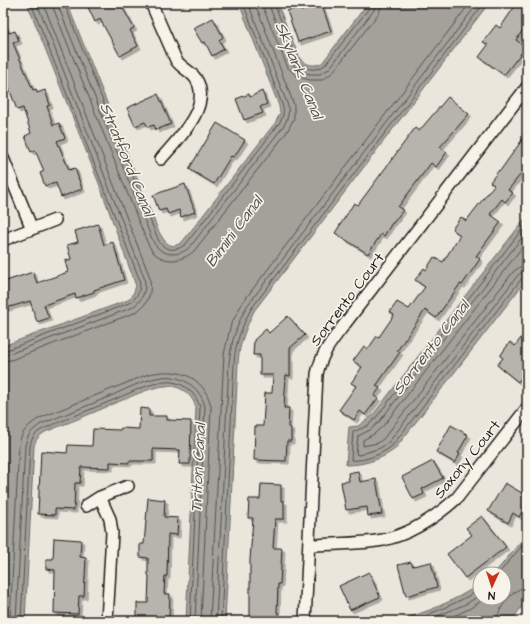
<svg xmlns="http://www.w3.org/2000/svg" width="530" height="624" font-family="'Architects Daughter',sans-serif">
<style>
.water{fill:#a3a19a;stroke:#6d6c68}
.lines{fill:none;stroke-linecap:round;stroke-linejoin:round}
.shore{stroke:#52514e;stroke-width:1}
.building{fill:#b6b4ac;stroke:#1c1c1c;filter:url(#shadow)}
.minor-casing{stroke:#1c1c1c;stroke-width:14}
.minor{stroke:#f7f3e8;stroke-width:11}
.labels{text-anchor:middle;stroke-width:3.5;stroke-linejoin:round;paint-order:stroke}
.street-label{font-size:15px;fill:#1c1c1c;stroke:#f7f3e8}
.water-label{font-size:16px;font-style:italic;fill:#52514e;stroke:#f7f3e8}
</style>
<defs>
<filter id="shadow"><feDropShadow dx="3" dy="3" stdDeviation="0" flood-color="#0004"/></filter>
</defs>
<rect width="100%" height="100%" fill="#eae6dc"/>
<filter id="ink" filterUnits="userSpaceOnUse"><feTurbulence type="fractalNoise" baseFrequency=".025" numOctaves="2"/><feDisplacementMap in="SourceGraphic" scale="8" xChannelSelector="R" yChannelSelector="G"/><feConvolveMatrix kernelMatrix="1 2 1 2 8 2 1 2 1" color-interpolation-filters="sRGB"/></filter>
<g filter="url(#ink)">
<path class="water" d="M27 3H67L158 230C164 241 170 252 183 241L275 123 280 114 279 106 239 3H277L300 59C307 65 313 67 322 63L368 3H489L254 311C246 328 239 344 238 363L225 621H186L196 407C192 396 184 388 172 386 155 384 129 398 113 404 91 414 68 423 45 432 39 436 36 439 34 446L25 621H3V346L128 300 132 297 136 286 100 186Z
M527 216V279L395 449C381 460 363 465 346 465L349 427 358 426 372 416Z
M527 534V600L511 621H396C426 613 454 601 480 584V598H504V574H492L499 568Z"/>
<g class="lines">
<path class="shore" d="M53 3 54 10 145 237C147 242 150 249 154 253 166 264 183 261 194 251L287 132 294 118V105L255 3
M59 3V8L150 234C152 239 154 245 158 248 167 257 181 255 190 247L282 128C288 120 290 112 287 103L248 3
M64 3 155 232C157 236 158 241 161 244 168 252 179 250 186 244L278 125C283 118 285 112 282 104L243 3
M263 3 264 10 288 68 298 77 310 80H322L332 73 379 13 382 3
M269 3 270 8 294 66 301 72 310 74H320L329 69 374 10 376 3
M274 3 297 61C305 70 315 72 325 65L370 7 371 3
M527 223 375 419 367 426 353 432 351 460C364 462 382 454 392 446L522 278 527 277
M527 231 379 422 370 430 358 436 356 454 359 455 380 448 388 443 518 275 522 272H527
M527 241 384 425 374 434 363 440V446L378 443 384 438 514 271 520 267 527 266
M3 350H7L129 303C139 297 141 289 139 278L31 3
M3 355 9 354 131 308C143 301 147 290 144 277L37 3
M3 361 11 360 134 313C149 305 153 291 149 275L43 3
M498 574 527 540
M10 621 19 445C21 432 28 425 40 418L146 375C174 367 203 373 211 406L201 621
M16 621 25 446C27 435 32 430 41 424 63 415 85 407 106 398 125 390 153 374 173 377 189 380 201 391 205 406L195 621
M21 621 30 446C32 437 35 433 43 429 66 419 89 410 111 401 128 394 154 380 172 382 186 384 196 394 200 407L190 621
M210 621 224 354 231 324 243 302 470 3
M216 621 229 363C231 342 237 324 247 306L478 3
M221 621 234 363C235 343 242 326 251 309L484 3
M411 621C435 612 458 603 480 589
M426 621 466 604 480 595
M443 621 469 609 486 598
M497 621C497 609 514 587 527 587"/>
</g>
<path class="building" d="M86 3H120L134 28 130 30 138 46 120 56 100 19 95 22Z
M321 3 331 31 298 42 287 11 299 7 301 11Z
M517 3H527V24L516 40 526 47 504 75 479 57 488 45 483 42 496 25 500 28Z
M213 18 223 37 219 40 224 49 212 56 205 42 202 43 193 28Z
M3 20 9 33 15 31 19 41 13 43 33 90 36 89 37 93 45 90 50 105 47 106 53 125 59 123 65 138 57 141 69 170 75 168 82 189 61 197 56 183 45 186 40 173 44 171 35 150 31 152 25 136 31 133 23 108 17 110 9 88H8L3 77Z
M262 91 267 104 260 107 263 113 244 120 236 99 249 94 250 97Z
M158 94 171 124 156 130 154 125 148 127 145 122 135 126 127 108Z
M448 97 469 114 440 147 447 152 436 167 431 163 398 207 403 210 393 223H392L384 236 381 234 368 254 335 233 354 203 358 205 415 128 419 131Z
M217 123 245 140 234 157 231 156 214 184 189 169Z
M527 133V181L520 175 508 190 513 193 505 202 502 199 490 214 501 222 476 256 480 259 462 285 460 284 436 318 425 310 397 351 400 352 376 386 380 388 374 396 378 398 365 415 360 411 354 420 339 410 356 386 351 383 362 367 353 361 364 346 368 349 377 336 379 337 394 315 390 312 397 302 409 309 425 287 415 280 424 268 426 270 434 257 443 262 460 235 452 229 461 217 466 221 494 185 490 182 499 170 500 171Z
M185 184 195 212 181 217 179 210 168 214 166 209 159 211 153 195Z
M98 224 104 245 113 242 124 280 94 290V292L76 298 75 294 44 305 49 318 37 322 30 301 3 309V282L33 272 37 283 68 272 65 261 71 259 67 245 78 242 75 231Z
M288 316 305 335 290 348V376L286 375 284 408H289L288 427 291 428V441H287L286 461 254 460 255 426H263L265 393H272L273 375H260V355H253L254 340 266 329 269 333Z
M527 330V370L518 382 497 365 503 358 500 356 510 342 515 346Z
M140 408 149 409V416H167V420L191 421 190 464H179L180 450 153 449V461H129V463L110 462V468L81 467 80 483H75L74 510 55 509V515L38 514 41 451 67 453 68 445 92 446 93 429 120 430 121 428 139 429Z
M451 425 468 435 458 453 460 454 455 463 436 452Z
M433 461 443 478 422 489 424 494 413 499 402 477Z
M358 471 360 482 376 479 382 514 368 516 367 507 346 510 341 482 349 481 348 473Z
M505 483 527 496V503L519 517 513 513 508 523 488 511Z
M261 484 281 485V501H284V519H275L273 548H282L280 584H278L277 613H279L278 621H250V560L253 518H248L249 499H260Z
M148 498 165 500 164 517 178 518 177 535 168 534 167 576H165L164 594H170L169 618 137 617V603H148L149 576 148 575V558L140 557V544H144Z
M482 516 506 547 465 578 447 554 472 535 466 528Z
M54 538 81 540 80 557 86 558 84 596H79L78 614 54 613 55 570 46 569V559H53Z
M411 562 413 566 431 562 437 587 406 596 398 565Z
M369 572 380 597 350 610 339 586Z"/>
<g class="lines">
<defs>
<path id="minor" d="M151 3 176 60C181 68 191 71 196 79 213 106 177 140 161 159
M3 158 32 229
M3 240 55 220
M100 497 110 519 112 533 107 621
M86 506 100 497 128 486
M309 545C332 544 360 544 383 540 411 534 436 517 457 498L527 408
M305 621 317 374C322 351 333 340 347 321L527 87"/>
</defs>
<use href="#minor" class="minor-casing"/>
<use href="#minor" class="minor"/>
</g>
</g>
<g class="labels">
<g class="street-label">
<text transform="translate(347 299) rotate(-53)" y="5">Sorrento Court</text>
<text transform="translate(467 459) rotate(-51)" y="5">Saxony Court</text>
</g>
<g class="water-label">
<text transform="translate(300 70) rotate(68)" y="6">Skylark Canal</text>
<text transform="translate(128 159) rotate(68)" y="6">Stratford Canal</text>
<text transform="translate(233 231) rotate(-53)" y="6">Bimini Canal</text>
<text transform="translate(430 347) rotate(-52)" y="6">Sorrento Canal</text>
<text transform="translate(197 468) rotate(-87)" y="6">Triton Canal</text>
</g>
</g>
<rect width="530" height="624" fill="none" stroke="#f7f3e8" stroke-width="16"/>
<rect x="8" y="8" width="514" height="608" fill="none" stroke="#1c1c1c" stroke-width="1.5" filter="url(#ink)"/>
<g transform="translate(492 586) rotate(183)"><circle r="19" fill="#f7f3e8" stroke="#9f9d96"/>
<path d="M0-3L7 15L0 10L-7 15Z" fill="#c8321e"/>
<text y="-6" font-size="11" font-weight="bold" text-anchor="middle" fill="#1c1c1c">N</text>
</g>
</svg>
